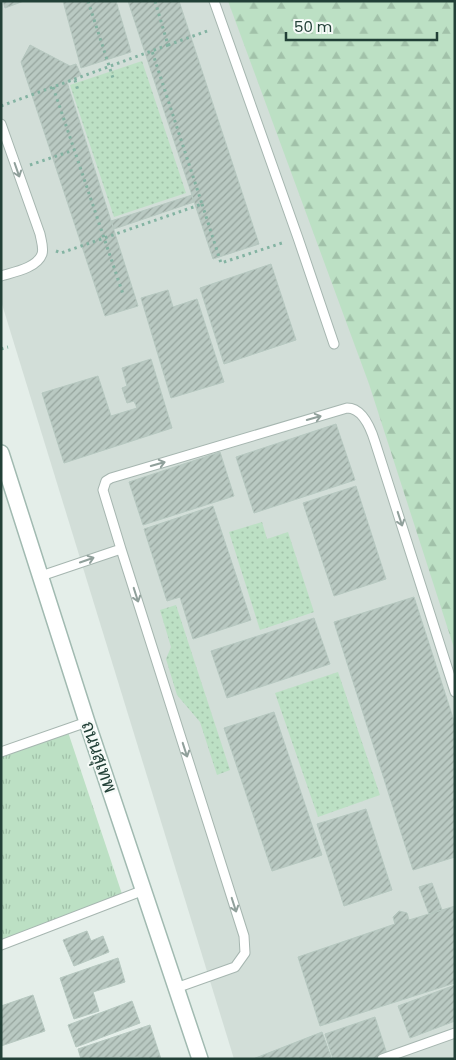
<svg xmlns="http://www.w3.org/2000/svg" width="456" height="1060" font-family="Poppins,Sarabun,sans-serif">
<style>
.built{fill:#d2ded8}
.grass{fill:url(#grass-dots)}
.forest{fill:url(#forest-firs)}
.park{fill:url(#park-tufts)}
.building{fill:url(#building-hatch);stroke:#b6c8c0}
.lines{fill:none;stroke-linecap:round;stroke-linejoin:round}
.service-casing{stroke:#a6b6b0;stroke-width:11}
.secondary-casing{stroke:#a1bab1;stroke-width:18}
.path{stroke:#83b3a2;stroke-width:3;stroke-dasharray:2.5 4;stroke-linecap:butt}
.service{stroke:#fff;stroke-width:9}
.secondary{stroke:#fff;stroke-width:15}
.oneway{stroke:#90a09b}
.labels{text-anchor:middle;stroke-width:4;stroke-linejoin:round;paint-order:stroke}
.street-label{font-size:18px;fill:#224037;stroke:#f5faf7}
</style>
<defs>
<pattern id="grass-dots" width="8" height="8" patternUnits="userSpaceOnUse" patternTransform="scale(1.25)"><rect width="8" height="8" fill="#bce0c4"/><path d="M2 2h.1M6 6h.1" fill="none" stroke="#a1c1a9" stroke-width="1.8" stroke-linecap="round"/></pattern>
<pattern id="forest-firs" width="22" height="20" patternUnits="userSpaceOnUse" patternTransform="scale(1.25)"><rect width="22" height="20" fill="#bce0c4"/><path d="M5 1l3.5 6h-7zM16 11l3.5 6h-7z" fill="#a1c1a9"/></pattern>
<pattern id="park-tufts" width="24" height="20" patternUnits="userSpaceOnUse" patternTransform="scale(1.25)"><rect width="24" height="20" fill="#bce0c4"/><path d="M3 7l-1-3M5 7V3M7 7l1-3M15 17l-1-3M17 17v-4M19 17l1-3" fill="none" stroke="#a1c1a9"/></pattern>
<pattern id="building-hatch" width="6" height="6" patternUnits="userSpaceOnUse" patternTransform="scale(1.25)"><rect width="6" height="6" fill="#b9c9c2"/><path d="M-1 1l2-2M0 6l6-6M5 7l2-2" fill="none" stroke="#96a59e"/></pattern>
</defs>
<rect width="100%" height="100%" fill="#e4eee9"/>
<path class="built" d="M1 1H455V1059H234L1 301Z"/>
<path class="grass" d="M142 61 186 193 114 217 70 85Z
M262 522 267 539 288 532 314 612 260 630 229 532Z
M176 605 230 770 217 775 200 722 177 695 166 659 171 647 160 610Z
M338 672 380 795 318 817 275 693Z"/>
<path class="forest" d="M228 1H455V651L369 384Z"/>
<path class="park" d="M67 729 123 897 1 945V752Z"/>
<path class="building" d="M3 1H24L5 8Z
M63 1H116L131 52 81 68Z
M128 1H179L259 244 213 259Z
M30 45 70 66 76 64 81 75 67 82 138 306 105 316 21 62Z
M192 195 194 202 114 229 111 221Z
M271 264 296 340 224 364 200 288Z
M168 290 173 307 197 299 224 382 171 398 141 298Z
M151 359 172 428 64 463 42 393 98 376 111 416 137 408 134 401 127 403 122 388 127 386 122 368Z
M336 424 355 480 254 513 236 457Z
M220 452 234 496 143 525 129 482Z
M356 486 386 579 334 596 303 503Z
M213 506 251 620 193 639 180 597 167 601 144 529Z
M414 597 455 724V857L413 870 334 622Z
M314 618 330 664 227 698 211 651Z
M274 712 322 855 272 871 224 728Z
M366 809 392 890 344 906 317 824Z
M432 883 442 910 429 914 419 887Z
M455 906V983L320 1026 298 957 395 924 393 917 399 911 407 913 409 920Z
M87 931 91 941 103 936 109 952 74 966 63 940Z
M118 958 125 982 93 992 99 1011 74 1019 60 978Z
M455 985V1021L410 1038 398 1006Z
M33 995 45 1031 1 1046V1006Z
M132 1001 140 1023 76 1047 68 1025Z
M375 1017 387 1054 373 1059H333L325 1034Z
M150 1025 161 1059H139V1057L81 1059 78 1049Z
M322 1032 331 1057 327 1059H253Z"/>
<g class="lines">
<defs>
<path id="service" d="M214 1 298 238 334 344
M1 124 40 234C41 240 44 248 42 254 37 268 14 272 1 276
M121 549 244 936 245 953 235 967 176 988
M41 576 121 549 103 490 106 481 111 478 347 408C363 408 371 429 375 442L455 692
M1 752 87 722
M1 945 144 890
M382 1059 455 1033"/>
<path id="secondary" d="M1 453 87 722 200 1059"/>
</defs>
<use href="#service" class="service-casing"/>
<use href="#secondary" class="secondary-casing"/>
<path class="path" d="M88 1 113 78
M168 45 210 30
M75 80 78 91
M53 87 123 294
M1 106 168 45 155 1
M30 165 74 150
M202 204 221 263 285 242
M56 251 61 253 202 204 152 51
M1 349 8 347"/>
<use href="#service" class="service"/>
<use href="#secondary" class="secondary"/>
</g>
<defs><path id="oneway-shaft" d="M-6 0H5M1.5-3L5.5 0L1.5 3" fill="none" stroke-width="1.6" stroke-linecap="round" stroke-linejoin="round" transform="scale(1.25)"/></defs>
<g class="oneway">
<use href="#oneway-shaft" transform="translate(17 170) rotate(71)"/>
<use href="#oneway-shaft" transform="translate(314 418) rotate(-16)"/>
<use href="#oneway-shaft" transform="translate(158 464) rotate(-16)"/>
<use href="#oneway-shaft" transform="translate(400 519) rotate(72)"/>
<use href="#oneway-shaft" transform="translate(87 560) rotate(-19)"/>
<use href="#oneway-shaft" transform="translate(136 595) rotate(72)"/>
<use href="#oneway-shaft" transform="translate(185 750) rotate(72)"/>
<use href="#oneway-shaft" transform="translate(234 905) rotate(72)"/>
</g>
<g class="labels">
<g class="street-label">
<text transform="translate(99 757) rotate(71)" y="6">ถนนสุเทพ</text>
</g>
</g>
<rect width="456" height="1060" fill="none" stroke="#224037" stroke-width="5"/>
<path d="M286 32v8h151v-8" fill="none" stroke="#224037" stroke-width="2.5"/>
<text x="294" y="32" font-size="15" fill="#224037" stroke="#f5faf7" stroke-width="4" paint-order="stroke">50 m</text>
</svg>
